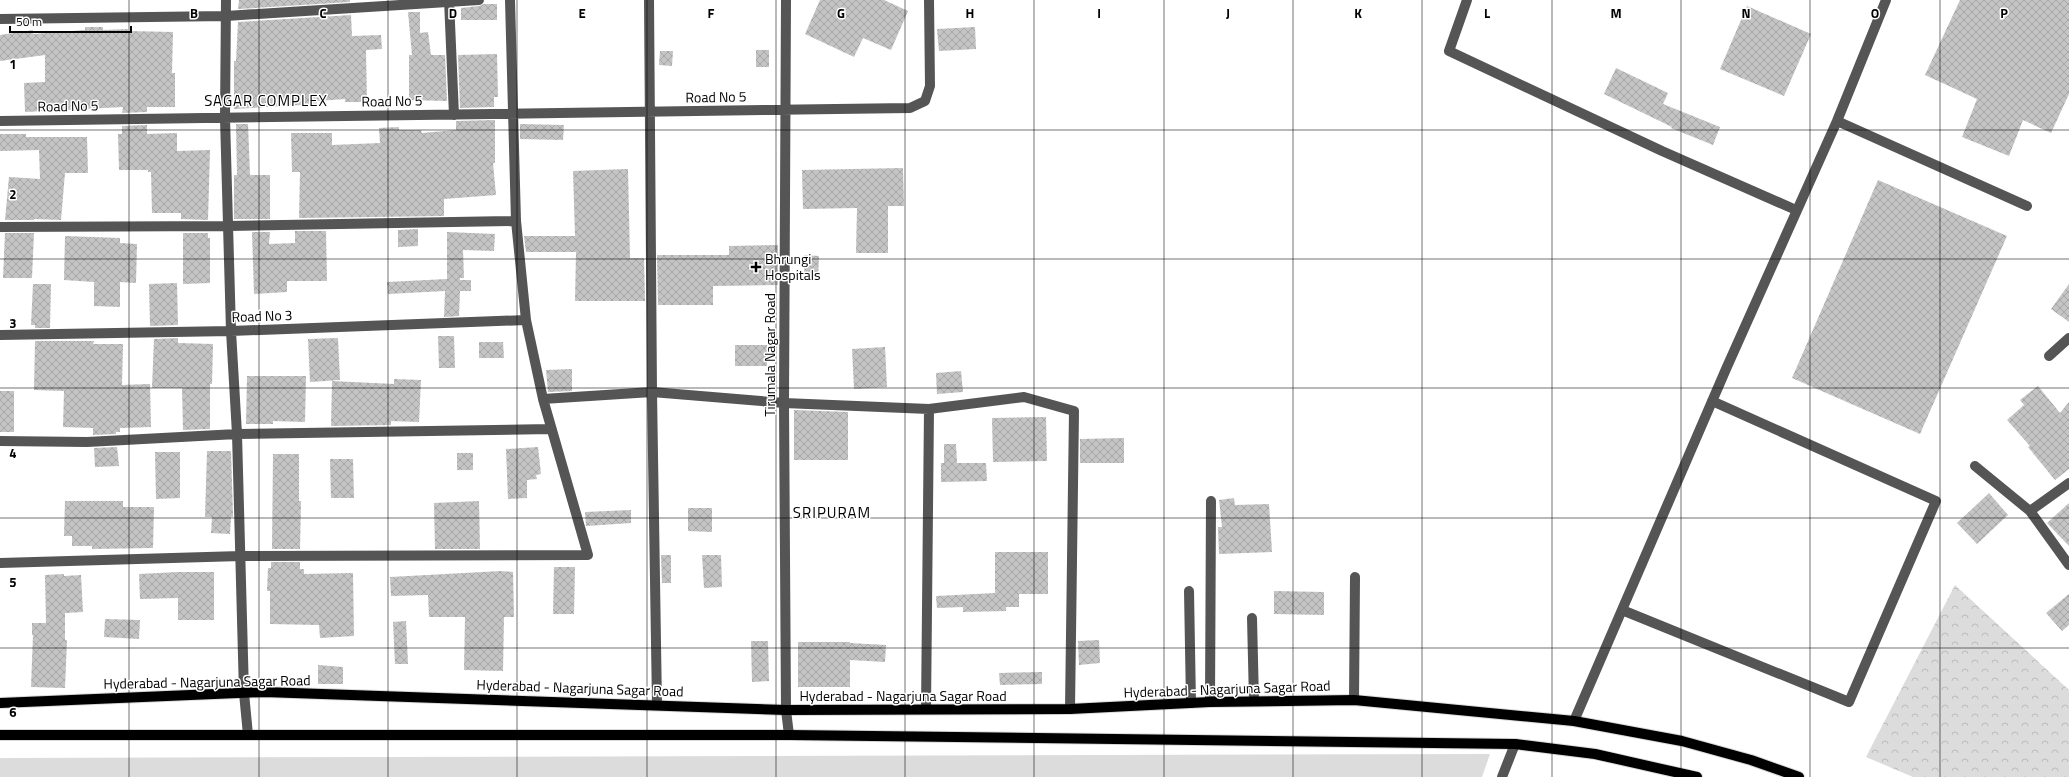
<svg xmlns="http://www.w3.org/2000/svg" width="2069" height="777" font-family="'Titillium Web',sans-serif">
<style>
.green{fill:#dcdcdc}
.forest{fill:url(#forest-crowns)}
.building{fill:url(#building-cross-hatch)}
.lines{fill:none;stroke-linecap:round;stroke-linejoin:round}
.major-casing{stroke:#dbdbdb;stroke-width:12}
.minor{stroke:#555;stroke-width:10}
.major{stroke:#000;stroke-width:10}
.grid{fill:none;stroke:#000;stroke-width:1;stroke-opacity:0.55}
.poi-dot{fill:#000;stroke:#fff;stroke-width:1.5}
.labels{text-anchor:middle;stroke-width:3;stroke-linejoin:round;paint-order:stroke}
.street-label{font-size:14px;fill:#000;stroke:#fff}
.poi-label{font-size:14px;fill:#000;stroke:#fff;text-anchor:start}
.neighbourhood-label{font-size:15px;letter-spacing:1px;fill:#000;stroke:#fff}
.grid-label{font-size:13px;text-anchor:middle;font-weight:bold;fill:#000;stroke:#fff;stroke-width:3;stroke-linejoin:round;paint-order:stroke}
</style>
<defs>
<pattern id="forest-crowns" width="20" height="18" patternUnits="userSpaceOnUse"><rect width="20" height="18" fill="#dcdcdc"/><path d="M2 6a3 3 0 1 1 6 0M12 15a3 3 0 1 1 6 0" fill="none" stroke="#bbb"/></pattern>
<pattern id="building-cross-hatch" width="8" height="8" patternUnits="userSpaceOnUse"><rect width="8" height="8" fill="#c4c4c4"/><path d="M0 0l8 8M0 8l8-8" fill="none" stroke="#a7a7a7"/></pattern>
</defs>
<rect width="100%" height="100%" fill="#fff"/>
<path class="green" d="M1490 754 1482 777H0V758Z"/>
<path class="forest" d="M1955 585 2069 690V777H1913L1866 757Z"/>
<path class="building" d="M239 0H350V2L238 9Z
M820 0H884L908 11 891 50 863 38 854 57 805 34Z
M1960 0H2069V94L2051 133 2023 120 2009 156 1962 137 1977 99 1925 75Z
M484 4H497V20H461V8L479 6Z
M1747 6 1811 34 1784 96 1720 69Z
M408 12H420V33L428 32 431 55H445L447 101 409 100V55H412Z
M351 15 352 36 381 35 382 49 366 50 367 102H345V99L317 101V104L234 109V61H236L238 22Z
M85 27H103V30L128 29V31L173 32 172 73H175V107H147V112L122 113 123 107 25 112 24 83 45 82V55L0 61V35L33 30V34L85 30Z
M975 27 976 49 939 51 937 29Z
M756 50H769V67H756Z
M660 51H673L672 66 659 65Z
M497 54 498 97H494V107L460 108 458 55Z
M1616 68 1668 93 1663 104 1720 127 1713 145 1671 128 1672 127 1604 94Z
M495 120V163H493L496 195 444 199V216L299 218 300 172H292L291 133H332V145L380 143 379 128 399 127V130H421L422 133 456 130V121Z
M236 124H248L250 175H270V219H234V175H237Z
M520 124 564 125 563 140 520 139Z
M147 125V134L177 133V151L210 150 208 220 181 219V213H152L151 172H148V170H119L118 134H122V126Z
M0 134H26V137H87L88 173H65L61 220 34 219V220H5L9 177 40 179 39 150 0 151Z
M903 168 904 206H888V253H856L857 208 803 209 802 170Z
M628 169 630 258H644L645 301H575L576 252H526L524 236H575L573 171Z
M1878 180 2007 236 1920 434 1792 378Z
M418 229V246L398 247V230Z
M295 231H326L327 281H287V292L254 294 252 232H270L269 244 295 243Z
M447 232 495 234 494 251 463 250 464 278H460V280H471V291H460L459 316 444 317 445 291 388 294 387 282 447 279Z
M5 233H34L32 278H3Z
M183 233H208V238H210V283L183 284Z
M65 236 120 238V243L137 244 136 283 120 282V307L94 306V282L64 280Z
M778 245V285L713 286V305H658L657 255H729V246Z
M804 255 819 256 818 279 804 278Z
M177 283 178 325 150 326 149 284Z
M33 284H51L50 328H35V325H31Z
M2069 284V322L2051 309Z
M438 336H454L455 368H439Z
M178 338V343L213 344 212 384H210V429L183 430 182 388H152L154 339Z
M338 338 340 380 310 382 308 339Z
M35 341H94L93 344H123L122 385 150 384 151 427 120 428V432H116V434L93 435V428L63 427 64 391 34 390Z
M479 342H503L504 358H479Z
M735 345H767V366H735Z
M885 347 887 387 854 389 852 349Z
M572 369V391L548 392 546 370Z
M961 371 963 392 937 394 936 373Z
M247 376H306L305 422 273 421V424H246Z
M394 379 421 380 419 422 391 421V425L331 426 332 381 394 384Z
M2038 386 2060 413 2069 402V469L2055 480 2028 447 2030 446 2007 420 2024 405 2020 400Z
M0 391H14V432H0Z
M794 410 848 412V460H794Z
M1046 417 1047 461 993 462 992 418Z
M1124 438V463H1080V439Z
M944 444H956L957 463H986L987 481 941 482V463H944Z
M117 447 119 466 95 467 94 448Z
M538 447 541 474 536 475 537 479 527 480V498L508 499 506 449Z
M207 451H231L233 514V517H231L230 534 211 533 212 517H205Z
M155 452H180V498L156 499Z
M457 453H473V470H457Z
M273 454H299V501H301L300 549H272Z
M330 459H353L354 498H331Z
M1989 493 2008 515 1977 544 1957 523Z
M1234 498 1235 505 1269 504 1272 552 1219 554 1218 527H1222L1219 500Z
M65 501H123V507H154L153 548 92 549V546H72V536H64Z
M479 501 480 549H435L434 503Z
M2069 503V546L2047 523Z
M688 508H712V532L688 531Z
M631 510V523L586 526 585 512Z
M995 552H1048V594H1019V607H1006V611L963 612V607L937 608 936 596 995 593Z
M661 555H671V583H662Z
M702 555H721L722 587 704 588Z
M271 562H300V569H304V574L353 573 354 636 320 638 319 625 270 624V591H267L268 568H271Z
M554 567H575L574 614H553Z
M501 571 513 572 514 617H504L503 671 464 670 465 617H429L428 595 391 596 390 577Z
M178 572H214V620H178V598L140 599 139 574Z
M64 574V576L81 575 83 612 65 613V640H67L65 688 31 687 33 635H32V623H46L45 575Z
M1274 591 1324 592V615L1274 614Z
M2069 594V625L2062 631 2046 613Z
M105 619 140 620 139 639 104 637Z
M406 621 408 664H395L393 622Z
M1099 640 1100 663 1079 665 1078 641Z
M751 641H768L769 681 752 682Z
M798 642H850V643L886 645 885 662 850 660V687H798Z
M318 665 343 667V684H318Z
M1042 672V684L1000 685 999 673Z"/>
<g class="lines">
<defs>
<path id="major" d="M0 703 264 692 786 710 1070 709 1210 702 1354 700 1574 721 1682 741 1751 760 1799 777
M0 735H789L1515 744 1595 754 1697 777"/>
</defs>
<use href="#major" class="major-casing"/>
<path class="minor" d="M226 0 225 118 231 331 237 434 244 693 248 735
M449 0 454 115
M786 0 784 403 786 710 789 735
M1467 0 1449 51 1662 151 1796 210
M0 19 226 16 479 0
M0 121 910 108 925 101 930 86 929 0
M1837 121 2027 206
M0 227 229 226 516 221
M0 335 231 331 526 320
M2049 356 2069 338
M543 399 652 392 649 0
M0 441 87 442 237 434 551 429
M1975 466 2030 511 2069 565
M2030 511 2069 483
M0 563 241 556 588 555 543 399 526 320 516 221 510 0
M1189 591 1191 703
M1622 610 1849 702 1936 501 1712 401
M1252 618 1254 701
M1354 700 1355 577
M1210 702 1211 501
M657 705 652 392 784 403 929 409 1024 397 1074 411 1070 709
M926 709 929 409
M1574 721 1726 369 1837 121 1886 0
M1502 777 1515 744"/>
<use href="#major" class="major"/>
</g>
<path class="grid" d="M129 0V777M259 0V777M388 0V777M517 0V777M647 0V777M776 0V777M905 0V777M1034 0V777M1164 0V777M1293 0V777M1422 0V777M1552 0V777M1681 0V777M1810 0V777M1940 0V777M0 130H2069M0 259H2069M0 388H2069M0 518H2069M0 648H2069"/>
<path class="poi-dot" d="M754 261h4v4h4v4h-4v4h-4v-4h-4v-4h4z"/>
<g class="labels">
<g class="street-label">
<text transform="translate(716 97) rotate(-1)" y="5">Road No 5</text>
<text transform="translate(392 101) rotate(-1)" y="5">Road No 5</text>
<text transform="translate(68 106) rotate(-1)" y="5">Road No 5</text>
<text transform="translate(262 316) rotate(-2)" y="5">Road No 3</text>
<text transform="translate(770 355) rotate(-90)" y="5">Tirumala Nagar Road</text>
<text transform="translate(207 682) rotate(-1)" y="5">Hyderabad - Nagarjuna Sagar Road</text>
<text transform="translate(580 688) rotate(2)" y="5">Hyderabad - Nagarjuna Sagar Road</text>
<text transform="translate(1227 689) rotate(-2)" y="5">Hyderabad - Nagarjuna Sagar Road</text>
<text x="903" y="701">Hyderabad - Nagarjuna Sagar Road</text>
</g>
<g class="poi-label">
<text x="765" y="264">Bhrungi<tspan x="765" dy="16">Hospitals</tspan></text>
</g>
<g class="neighbourhood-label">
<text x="266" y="106">SAGAR COMPLEX</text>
<text x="832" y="518">SRIPURAM</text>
</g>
</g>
<g class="grid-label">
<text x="194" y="18">B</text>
<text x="323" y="18">C</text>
<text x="453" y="18">D</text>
<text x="582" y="18">E</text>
<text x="711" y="18">F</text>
<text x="841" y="18">G</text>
<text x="970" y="18">H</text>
<text x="1099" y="18">I</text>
<text x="1228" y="18">J</text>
<text x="1358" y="18">K</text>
<text x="1487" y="18">L</text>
<text x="1616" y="18">M</text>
<text x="1746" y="18">N</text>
<text x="1875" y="18">O</text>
<text x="2004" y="18">P</text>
<text x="13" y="69">1</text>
<text x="13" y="199">2</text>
<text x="13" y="328">3</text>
<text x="13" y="458">4</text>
<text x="13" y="587">5</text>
<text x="13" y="717">6</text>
</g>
<path d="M10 26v6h121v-6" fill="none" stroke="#000000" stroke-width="2"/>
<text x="16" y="26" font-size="12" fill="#000000" stroke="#ffffff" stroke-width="3" paint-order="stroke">50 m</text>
</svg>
